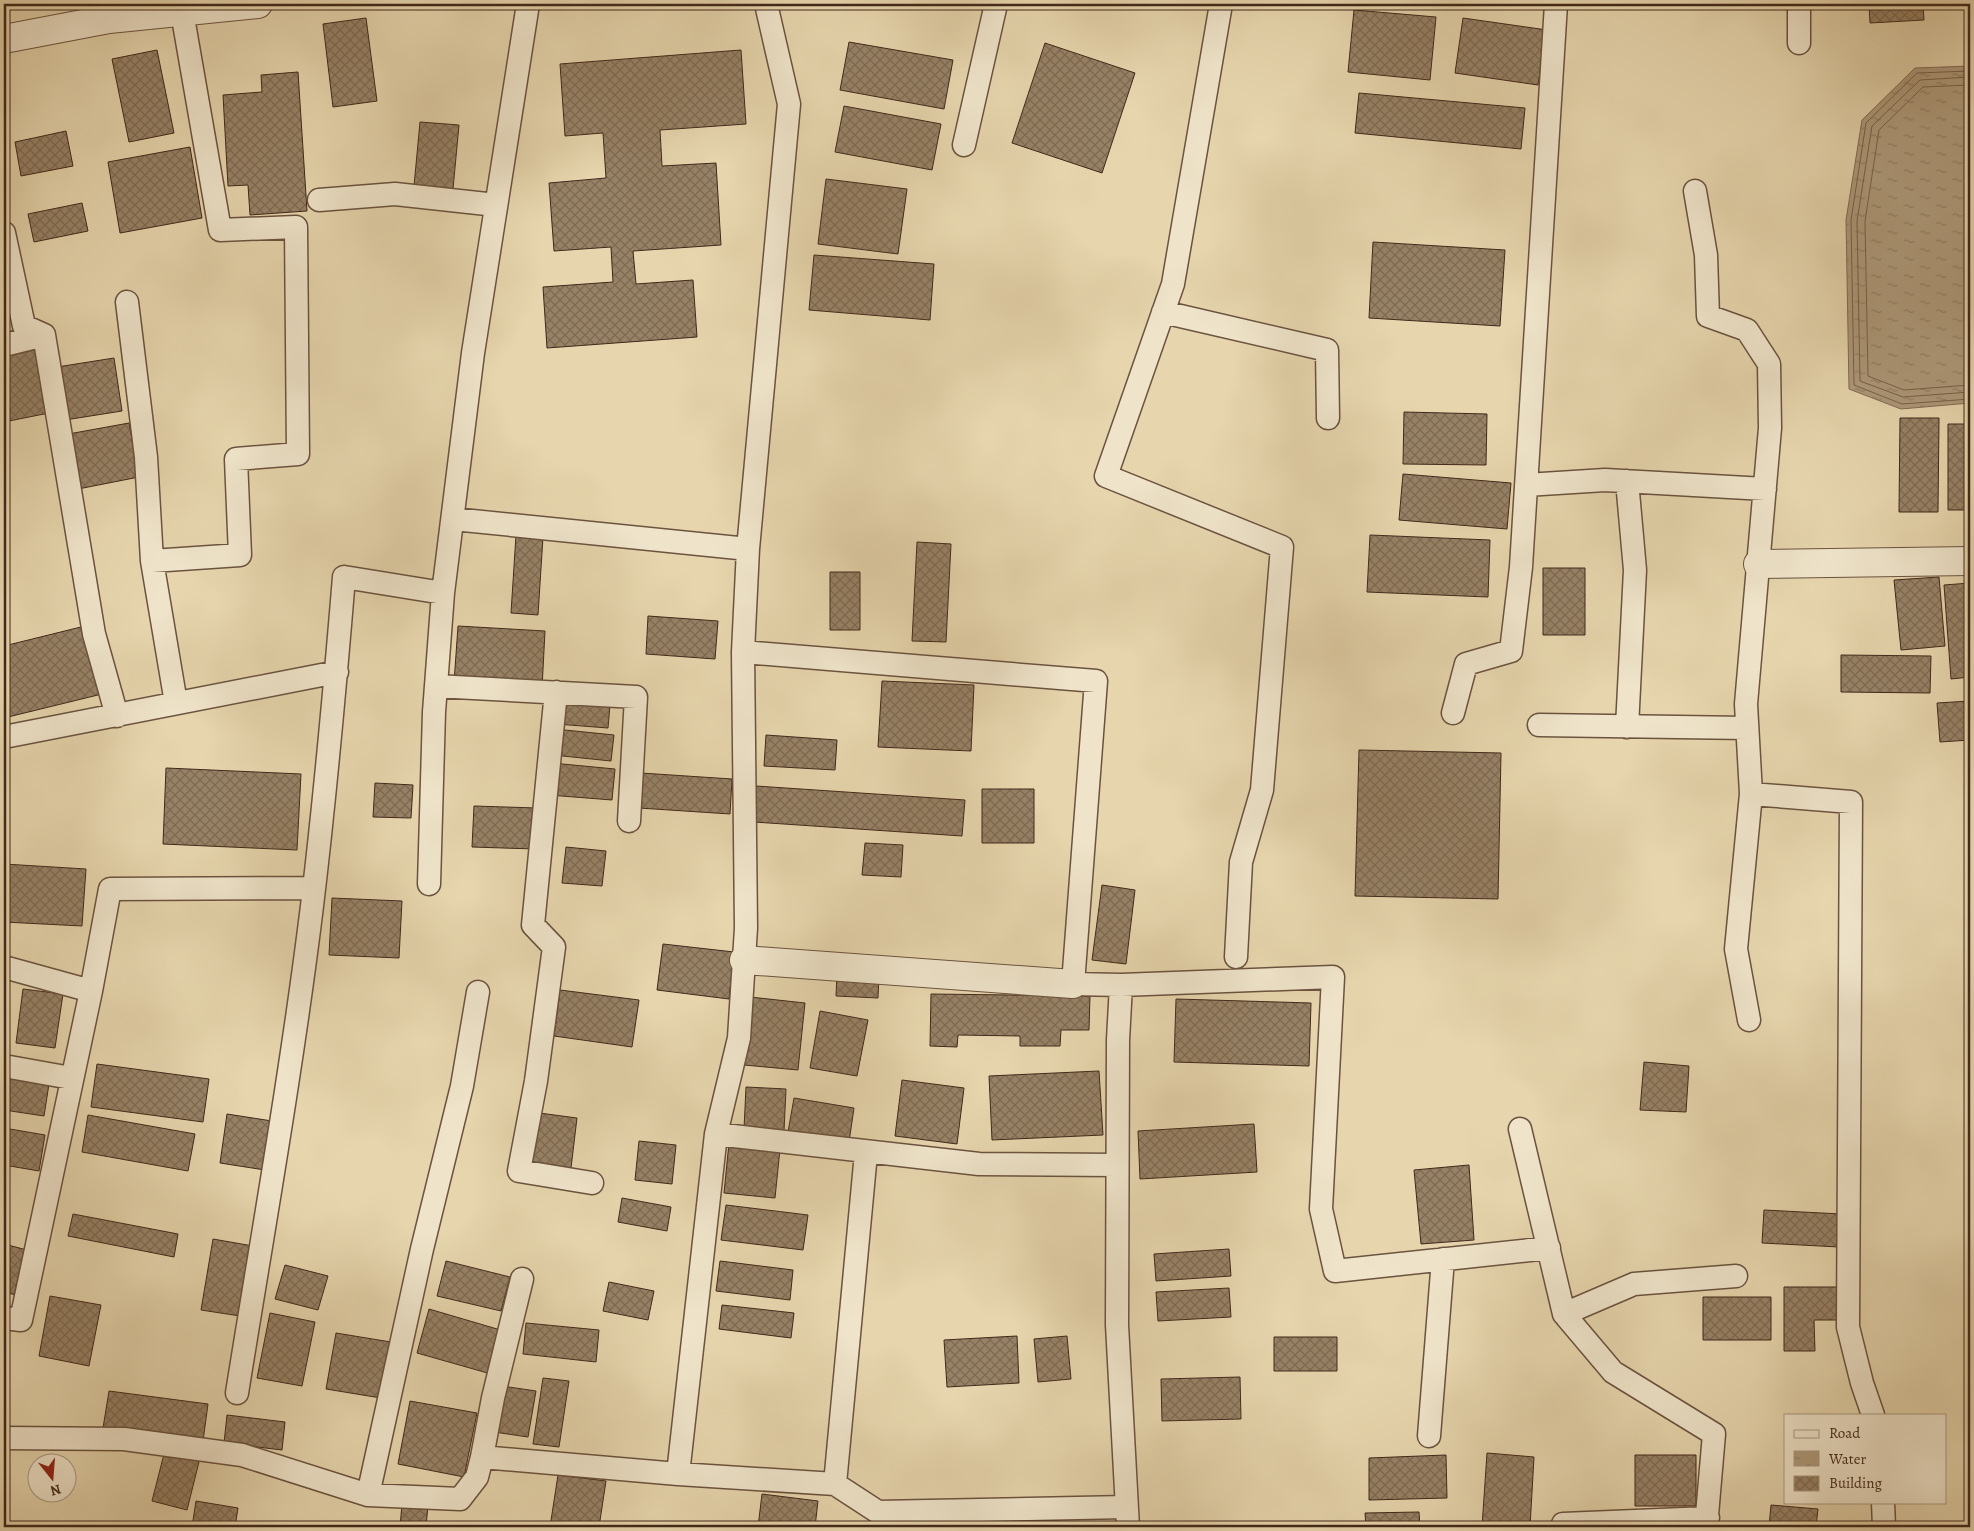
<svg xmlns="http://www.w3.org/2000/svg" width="1974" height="1531" font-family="Alegreya,serif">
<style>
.water{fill:url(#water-ripples);stroke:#836c54}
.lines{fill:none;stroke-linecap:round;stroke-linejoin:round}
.shore{stroke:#78614a;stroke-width:1}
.building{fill:url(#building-cross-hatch);stroke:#42281a}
.service-casing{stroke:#6b533f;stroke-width:25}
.minor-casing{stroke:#6b533f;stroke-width:30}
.service{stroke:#efe4ca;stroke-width:22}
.minor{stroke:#efe4ca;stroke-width:28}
</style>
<defs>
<pattern id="water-ripples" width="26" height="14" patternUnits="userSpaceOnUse" patternTransform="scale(1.25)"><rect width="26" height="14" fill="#ae9a7b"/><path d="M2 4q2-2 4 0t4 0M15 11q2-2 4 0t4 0" fill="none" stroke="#8f7e64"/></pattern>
<pattern id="building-cross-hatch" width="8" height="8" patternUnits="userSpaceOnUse" patternTransform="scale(1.25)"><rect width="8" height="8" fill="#978266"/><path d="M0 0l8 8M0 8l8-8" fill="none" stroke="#7d6a53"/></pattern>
</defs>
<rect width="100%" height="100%" fill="#e6d5ad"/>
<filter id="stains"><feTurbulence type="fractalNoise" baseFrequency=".004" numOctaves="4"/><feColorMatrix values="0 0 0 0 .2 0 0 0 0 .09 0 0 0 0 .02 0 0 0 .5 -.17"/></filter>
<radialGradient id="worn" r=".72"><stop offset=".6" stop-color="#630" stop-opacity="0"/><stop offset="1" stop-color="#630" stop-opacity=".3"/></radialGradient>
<path class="water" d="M1970 66V403L1901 409 1849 389 1846 220 1862 120 1915 68Z"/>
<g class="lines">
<path class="shore" d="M1970 71 1917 73 1866 123 1851 220 1854 385 1902 404 1970 399
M1970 77 1920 80 1872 126 1857 221 1860 381 1903 397 1970 392
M1970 85 1923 87 1879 130 1865 221 1868 376 1904 390 1970 385"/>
</g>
<path class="building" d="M1869 4H1923L1924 20 1870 23Z
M1354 10 1436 17 1430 80 1348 72Z
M366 18 377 101 333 107 323 24Z
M1463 18 1547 30 1538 85 1455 73Z
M849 42 953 60 944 109 840 90Z
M1045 43 1135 73 1102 173 1012 143Z
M157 50 174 133 129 142 112 59Z
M741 50 746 124 660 130 662 166 716 163 721 245 633 251 636 284 693 280 697 337 547 348 543 287 613 282 611 247 554 251 549 183 606 178 603 133 565 136 560 64Z
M298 72 307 211 250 215 248 185 228 186 223 95 262 92 261 75Z
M1359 93 1525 108 1521 149 1355 133Z
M844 106 941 124 932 170 835 152Z
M420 122 459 125 453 189 414 186Z
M66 131 73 166 21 176 15 142Z
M190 147 202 218 120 233 108 162Z
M826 179 907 189 898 254 818 244Z
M82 203 88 231 34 242 28 214Z
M1373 242 1505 250 1500 326 1369 318Z
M814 255 934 264 930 320 809 310Z
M41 348 54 412 4 422V355Z
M114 358 122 411 65 420 57 367Z
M1404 412 1487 414 1486 465 1403 464Z
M1900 418H1939L1938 512H1899Z
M129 423 139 477 73 490 63 435Z
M1948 424H1970V510H1948Z
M1403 474 1511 483 1507 529 1399 520Z
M516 535 543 537 538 615 511 613Z
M1370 535 1490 540 1488 597 1367 592Z
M917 542 951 544 946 642 912 641Z
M1543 568H1585V635H1543Z
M830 572H860V630H830Z
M1939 577 1945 646 1901 650 1894 580Z
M1970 583V677L1951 679 1944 585Z
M648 616 718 621 715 659 646 654Z
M85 626 102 694 4 718V646Z
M458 626 545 631 542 689 454 683Z
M1841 655 1931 656 1930 693 1841 692Z
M882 681 974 685 971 751 878 747Z
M558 701 610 705 608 728 556 724Z
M1970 701V740L1940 742 1937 703Z
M555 729 614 735 611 761 553 755Z
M766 735 837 740 835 770 764 766Z
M1359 750 1501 753 1498 899 1355 896Z
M552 763 615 769 612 800 549 795Z
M166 768 301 774 297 850 163 844Z
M641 773 732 779 730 814 639 808Z
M375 783 413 785 411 818 373 817Z
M756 786 965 800 962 836 754 822Z
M982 789H1034V843H982Z
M474 806 537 808 535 849 472 847Z
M865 843 903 845 901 877 862 875Z
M566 847 606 851 602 886 562 883Z
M4 864 86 869 82 926 4 922Z
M1102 885 1135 890 1126 964 1092 960Z
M332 898 402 901 399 958 329 955Z
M663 944 734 952 729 999 657 990Z
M837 973 879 975 878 998 836 996Z
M23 989 63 994 55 1048 16 1043Z
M560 990 639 1000 632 1047 554 1036Z
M931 994 1090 996 1089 1030H1061L1060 1046H1020V1036L958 1035 957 1047 930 1046Z
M750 997 805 1003 798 1070 744 1065Z
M1176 999 1311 1003 1309 1066 1174 1062Z
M820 1011 868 1020 857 1076 810 1068Z
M1644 1062 1689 1066 1686 1112 1640 1110Z
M97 1064 209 1079 203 1122 91 1107Z
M1099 1071 1103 1135 992 1140 989 1076Z
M4 1078 49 1084 44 1116 4 1110Z
M902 1080 964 1088 957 1144 895 1136Z
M746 1087 786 1089 784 1131 744 1129Z
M794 1098 854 1108 849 1142 788 1132Z
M532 1112 577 1118 571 1168 526 1162Z
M227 1114 272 1121 265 1170 220 1163Z
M88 1115 195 1134 188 1171 82 1152Z
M1254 1124 1257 1172 1140 1179 1138 1131Z
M4 1128 45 1135 39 1171 4 1165Z
M639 1141 676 1145 672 1184 635 1180Z
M729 1143 780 1149 775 1198 724 1193Z
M1469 1165 1474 1240 1421 1244 1414 1170Z
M622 1198 671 1207 667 1231 618 1222Z
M726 1205 808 1215 803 1250 721 1240Z
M1764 1210 1841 1214 1839 1247 1762 1243Z
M73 1214 178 1234 174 1257 68 1236Z
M213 1239 253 1246 240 1316 201 1310Z
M4 1244 27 1250 16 1295 4 1292Z
M1229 1249 1231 1276 1156 1281 1154 1254Z
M446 1261 510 1277 501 1311 437 1296Z
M720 1261 793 1270 790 1300 716 1291Z
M285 1265 328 1276 318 1310 275 1299Z
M609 1282 654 1291 648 1320 603 1311Z
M1784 1287H1838V1320H1814L1815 1351H1784Z
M1229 1288 1231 1317 1158 1321 1156 1292Z
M50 1296 101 1305 89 1366 39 1356Z
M1703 1297H1771V1340H1703Z
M722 1305 794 1313 791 1338 719 1329Z
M429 1309 504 1331 491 1374 417 1353Z
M270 1313 315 1322 302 1386 257 1378Z
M526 1323 599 1330 596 1362 523 1354Z
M336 1333 391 1342 381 1398 326 1389Z
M1017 1336 1019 1383 947 1387 944 1340Z
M1067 1336 1071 1379 1038 1382 1034 1339Z
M1274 1337H1337V1371H1274Z
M1240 1377 1241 1419 1162 1421 1161 1379Z
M543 1378 569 1381 559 1447 533 1444Z
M502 1386 536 1391 528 1437 494 1432Z
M109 1391 208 1404 203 1441 103 1428Z
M410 1401 477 1413 464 1477 398 1464Z
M227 1415 285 1422 282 1450 224 1443Z
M165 1450 200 1458 187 1510 152 1501Z
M1487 1453 1534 1457 1530 1527H1482Z
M1446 1455 1447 1498 1369 1500V1458Z
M1635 1455H1696V1506H1635Z
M558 1475 606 1481 599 1527H550Z
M762 1494 818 1501 815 1527H758Z
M196 1501 238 1508 235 1527H192Z
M402 1504 428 1505 426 1527H400Z
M1771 1505 1818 1509 1816 1527H1769Z
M1419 1512 1420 1527H1366L1365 1513Z"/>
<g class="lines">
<defs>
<path id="service" d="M1221 4 1173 284 1106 476 1282 547 1262 790 1241 862 1236 957
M1799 4V43
M964 145 996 4
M1695 191 1706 255 1708 316 1747 330 1769 364 1770 428 1746 704 1751 794 1851 802 1848 1327 1862 1383 1873 1415
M319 200 395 194 496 205
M4 233 24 326 44 335 94 634 117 716
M127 302 146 457 152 561 176 703
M1163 312 1327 350 1328 418
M4 345 44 335
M1627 481 1635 570 1627 727
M1526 485 1605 480 1765 489
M453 519 748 549 743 652 746 928 739 1038 716 1134 678 1474
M748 549 789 104 766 4
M152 561 240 555 236 459 298 454 296 227 220 230 182 12
M743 652 1096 681 1073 984 1121 985 1333 977 1321 1209 1335 1271 1549 1248
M436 686 636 697 629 821
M556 692 533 925 554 947 536 1081 519 1171 592 1183
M1453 713 1466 664 1511 651 1521 567 1556 4
M1539 725 1747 728
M4 737 337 672
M429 884 434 712 443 593 473 353 528 4
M4 967 91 991
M1121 985 1118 1040 1117 1325 1128 1527
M1749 1020 1736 949 1751 794
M4 1066 71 1078
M1520 1129 1564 1314 1613 1372 1714 1434 1706 1527
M716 1134 979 1164 1117 1165
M1564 1314 1634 1284 1736 1276
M4 1318 21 1320 91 991 110 889 314 888
M237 1393C263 1231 292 1069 312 906 325 797 335 687 344 577L443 593
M1429 1436 1443 1259
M4 1438 124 1439 242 1455 368 1495 460 1499 477 1477 482 1457 678 1474 835 1484 866 1153
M482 1457 493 1398 522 1279
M835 1484 878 1512 1126 1507
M368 1495 422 1249 462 1086 478 992
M1883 1502 1884 1527
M1562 1527 1563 1524 1708 1518"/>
<path id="minor" d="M4 39 109 19 258 4
M1758 564 1970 561
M744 960 1073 984"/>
</defs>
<use href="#service" class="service-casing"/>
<use href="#minor" class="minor-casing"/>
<use href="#service" class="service"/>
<use href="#minor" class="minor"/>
</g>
<rect width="1974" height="1531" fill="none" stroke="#e6d5ad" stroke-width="20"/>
<rect x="5" y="5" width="1964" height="1521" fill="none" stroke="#42281a" stroke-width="2.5"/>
<rect x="10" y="10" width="1954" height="1511" fill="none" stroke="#42281a"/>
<rect x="1784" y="1414" width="162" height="90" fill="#efe4ca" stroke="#aa9984"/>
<rect x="1794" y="1430" width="25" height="8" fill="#efe4ca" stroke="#aa9984"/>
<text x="1829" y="1438" font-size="15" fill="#42281a">Road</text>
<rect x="1794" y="1451" width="25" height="15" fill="url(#water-ripples)" stroke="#aa9984"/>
<text x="1829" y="1464" font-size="15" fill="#42281a">Water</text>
<rect x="1794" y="1476" width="25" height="15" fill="url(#building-cross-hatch)" stroke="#aa9984"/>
<text x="1829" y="1488" font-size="15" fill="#42281a">Building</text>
<g transform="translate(52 1478) rotate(163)"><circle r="24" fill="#efe4ca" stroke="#aa9984"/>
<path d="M0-4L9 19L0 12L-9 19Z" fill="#8f2418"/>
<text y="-8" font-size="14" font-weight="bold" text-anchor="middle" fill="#42281a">N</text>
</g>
<rect width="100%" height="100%" filter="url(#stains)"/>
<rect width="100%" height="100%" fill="url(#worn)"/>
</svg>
